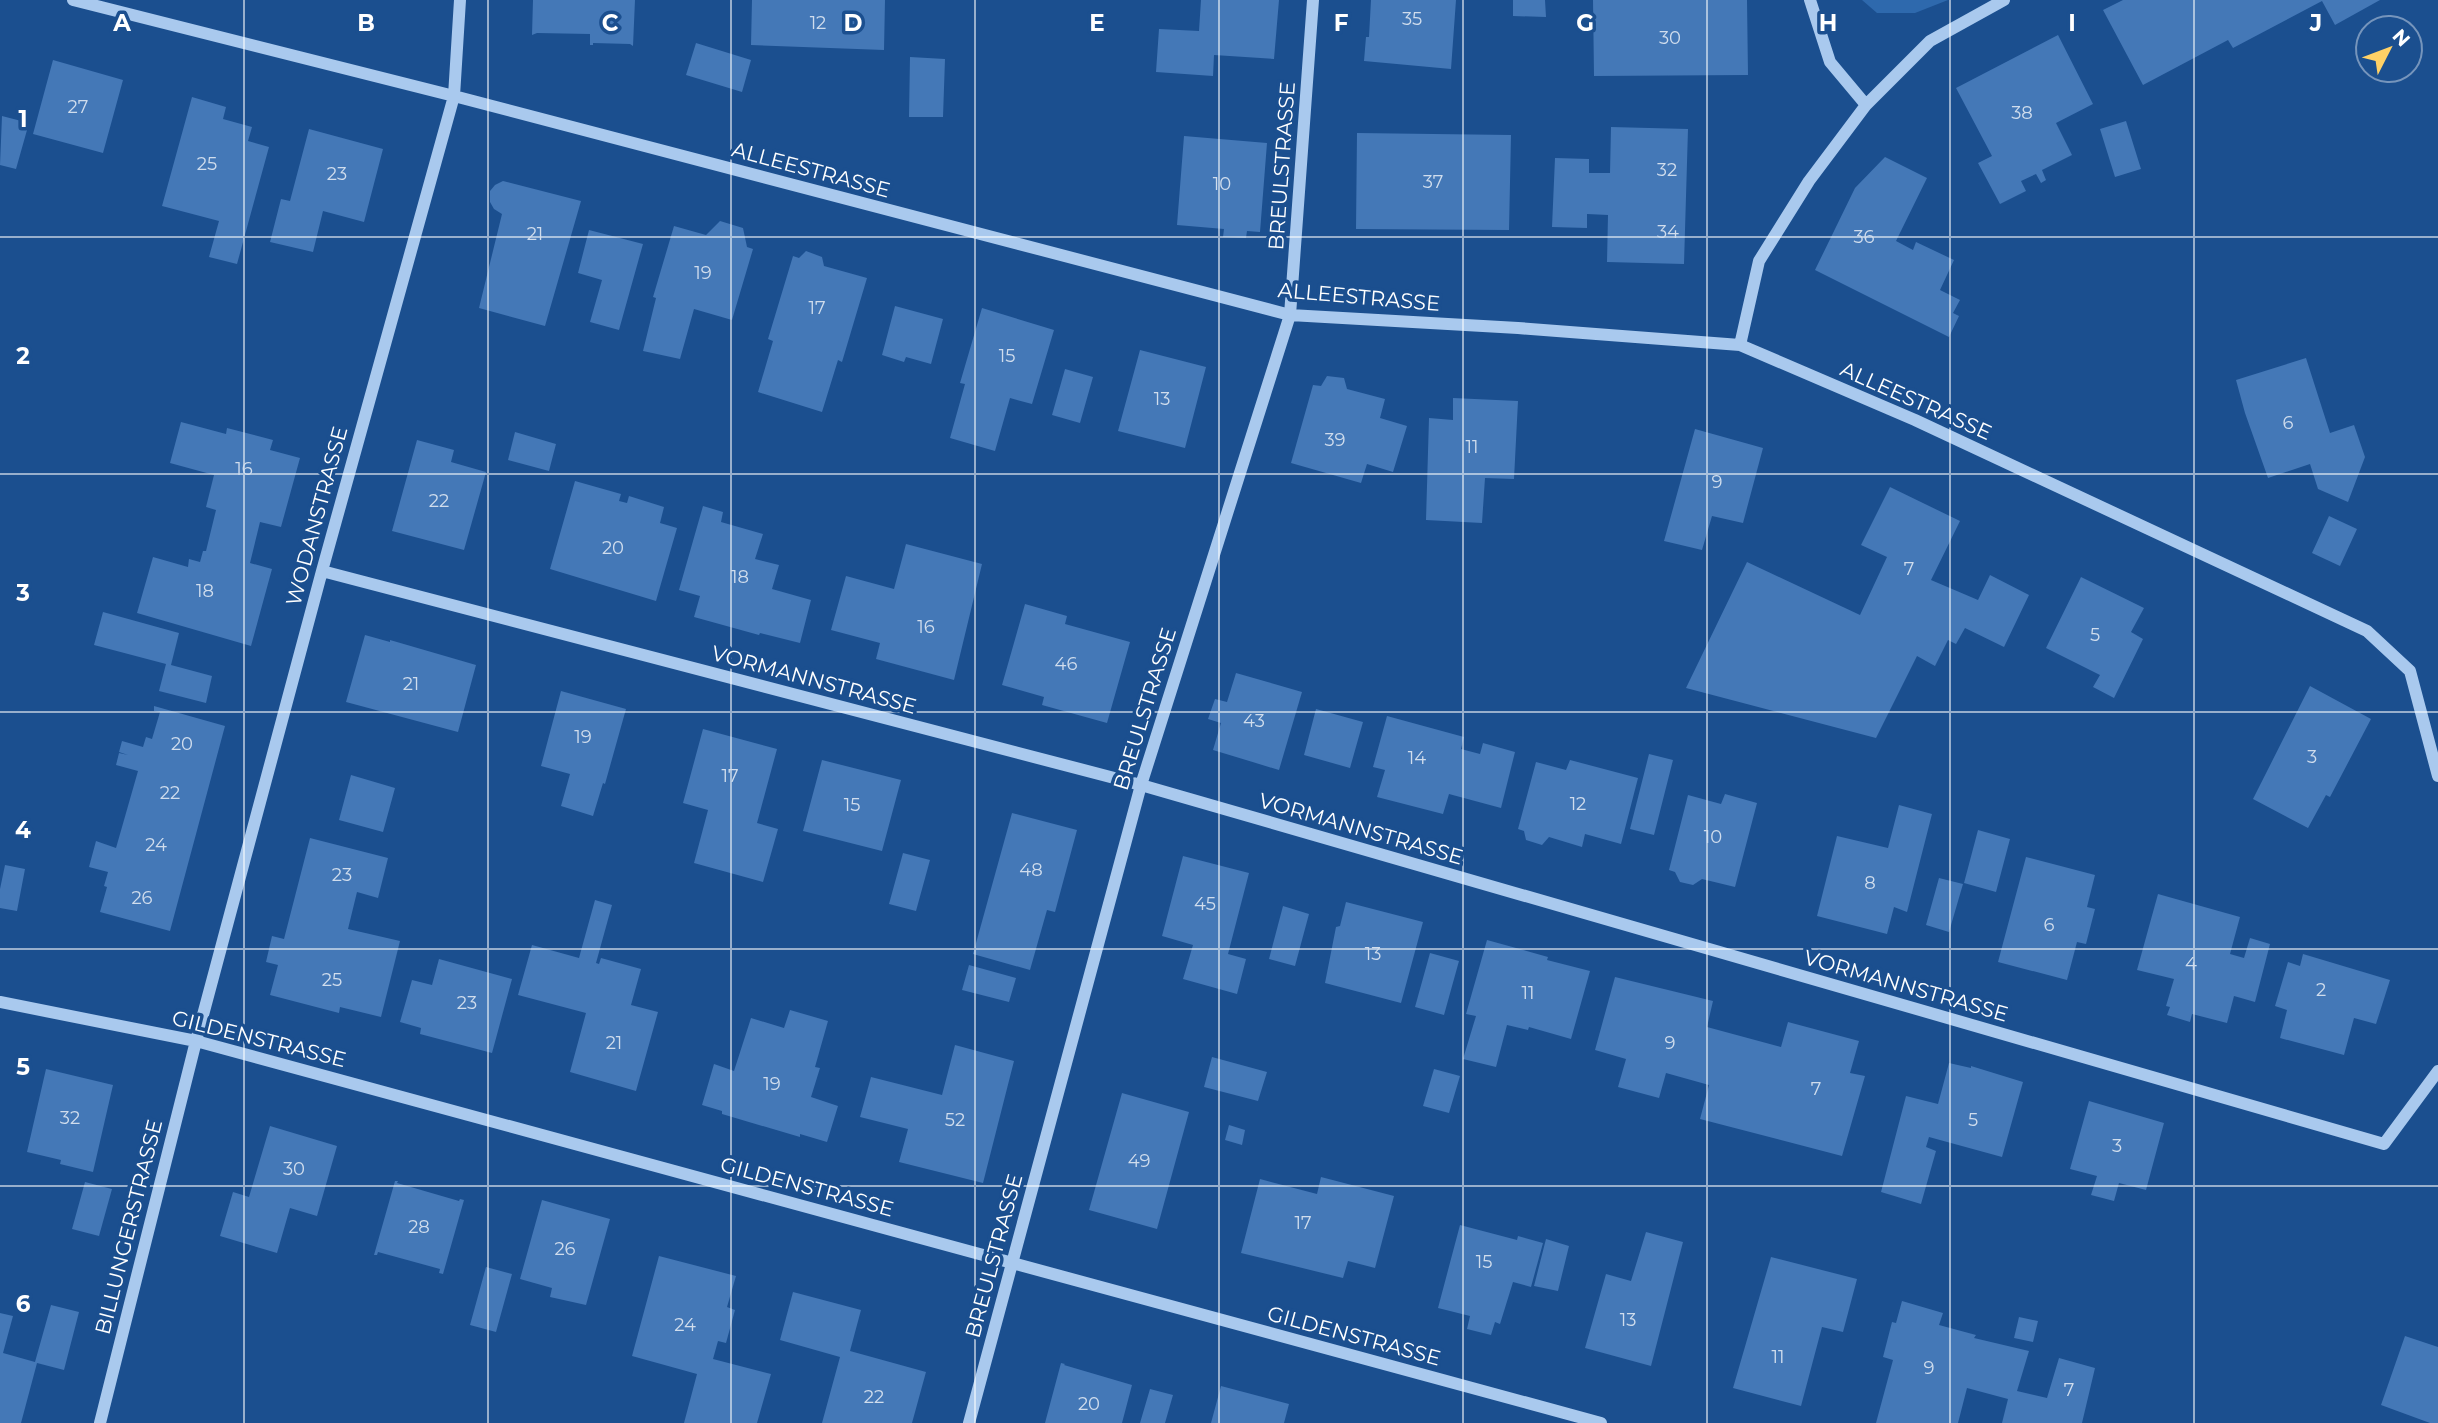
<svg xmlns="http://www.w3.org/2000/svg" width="2438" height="1423" font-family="Montserrat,sans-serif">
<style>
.green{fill:#2e69ad}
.building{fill:#4478b7}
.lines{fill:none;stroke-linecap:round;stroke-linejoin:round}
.minor{stroke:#a9c9ee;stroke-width:12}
.grid{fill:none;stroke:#fff;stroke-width:2;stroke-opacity:0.55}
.labels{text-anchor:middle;stroke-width:7;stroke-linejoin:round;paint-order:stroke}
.number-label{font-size:18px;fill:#d0dded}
.street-label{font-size:21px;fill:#fff;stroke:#1b4f8f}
.grid-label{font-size:23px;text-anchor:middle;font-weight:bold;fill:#fff;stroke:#1b4f8f;stroke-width:7;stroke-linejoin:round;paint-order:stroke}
</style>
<rect width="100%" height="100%" fill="#1b4f8f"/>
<path class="green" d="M1862 0H1948L1915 13H1877Z"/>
<path class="building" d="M533 0H635L633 46 630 44 593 43V45H590V34L537 33 532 35Z
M752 0H885L884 50 751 45Z
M1201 0H1279L1274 59 1214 55 1213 76 1156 72 1159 29 1199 31Z
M1371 0H1456L1451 69 1364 61 1366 37H1369Z
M1513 0H1545L1546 17 1513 16Z
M1593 0H1747L1748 75 1594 76Z
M2123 0H2380L2335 25 2322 1 2233 48 2228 40 2143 85 2103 10Z
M2058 35 2093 104 2056 123 2072 155 2042 170 2046 180 2041 183 2036 174 2021 181 2026 191 2000 204 1978 163 1992 156 1956 88Z
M696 43 751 60 742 92 686 75Z
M910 57 945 59 943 117H909Z
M53 60 123 80 103 153 33 134Z
M192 97 226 107 223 119 252 127 248 141 269 147 237 264 209 257 219 221 162 206Z
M2 116 29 123 16 169 0 165Z
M2126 121 2141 169 2115 177 2100 129Z
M1611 127 1688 129 1684 264 1607 262 1608 215 1587 214V228L1552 227 1555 158 1589 159V173H1610Z
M309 129 383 149 364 222 323 211 313 252 270 242 281 199 290 201Z
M1357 133 1511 135 1509 230 1356 229Z
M1184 136 1267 143 1260 232 1247 231 1246 238 1223 237 1224 229 1177 225Z
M1885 157 1927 178 1896 241 1913 250 1916 242 1954 260 1940 290 1960 300 1953 313 1959 316 1949 337 1815 270 1855 188Z
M503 181 581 201 545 326 479 308 502 214 494 209 490 202V191L495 185Z
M720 221 743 228 747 247 753 249 732 320 694 309 680 359 643 351 656 298 653 297 674 226 706 235Z
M589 230 643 244 619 330 590 322 602 280 578 273Z
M806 251 822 257 824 266 867 278 842 362 838 360 822 412 758 392 773 341 768 339 793 256 799 258Z
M895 306 943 319 931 364 906 357 904 362 882 355Z
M982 308 1054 330 1032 404 1010 398 995 451 950 438 965 384 960 383Z
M1140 350 1206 367 1185 448 1118 431Z
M2306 358 2330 433 2354 425 2365 457 2348 502 2318 489 2310 464 2268 478 2245 413 2236 380Z
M1065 369 1093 377 1080 423 1052 415Z
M1327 376 1344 378 1347 389 1385 399 1380 418 1407 426 1393 472 1367 464 1361 483 1291 463 1313 385 1321 386Z
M1453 398 1518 401 1514 479 1485 478 1482 523 1426 520 1429 418 1453 420Z
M181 422 226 434 227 428 273 440 270 450 300 458 281 527 260 522 250 563 272 569 251 646 137 613 153 557 188 567 189 559 200 562 203 551H206L216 510 206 507 214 475 170 463Z
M1695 429 1763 448 1743 523 1712 516 1702 550 1664 541Z
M515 432 556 444 549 471 508 460Z
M417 440 454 450 451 462 486 472 464 550 392 531Z
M575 481 621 494 619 501 627 503 629 496 664 507 660 523 677 528 656 601 550 569Z
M1890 487 1960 521 1931 580 1978 600 1990 575 2029 595 2004 647 1965 628 1956 644 1948 640 1935 666 1917 656 1876 738 1686 688 1747 562 1860 615 1887 557 1861 545Z
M703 506 723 512 721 522 763 534 755 559 779 565 772 589 811 600 800 643 760 633 759 635 694 617 700 596 679 590Z
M2329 516 2357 529 2340 566 2312 553Z
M906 544 982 564 954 680 876 659 880 643 831 630 846 576 894 589Z
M2081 577 2144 608 2131 632 2143 639 2114 698 2093 687 2100 675 2046 648Z
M1025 604 1067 616 1065 624 1130 642 1107 723 1042 705 1044 697 1002 685Z
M103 612 179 633 171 665 212 676 206 703 159 691 166 664 94 645Z
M365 635 390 642V640L476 665 458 732 346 702Z
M1236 673 1302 692 1279 770 1213 750 1221 723 1208 719 1215 699 1227 702Z
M2310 686 2371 719 2330 797 2326 795 2308 828 2253 799Z
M561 691 626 709 605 784 603 783 593 816 561 806 570 774 541 766Z
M154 706 225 726 170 931 100 912 107 887 104 886 108 872 89 867 96 841 116 848 138 771 116 765 119 753 128 755 119 752 122 741 143 747 146 737 152 739 160 712 154 711Z
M1316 709 1363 722 1350 768 1304 755Z
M1387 716 1464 737 1461 749 1480 754 1483 743 1515 752 1501 808 1449 794 1443 814 1377 797 1385 770 1373 767Z
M703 729 777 749 757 823 778 829 763 882 694 863 708 810 683 803Z
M1649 754 1673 760 1654 835 1630 829Z
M822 760 901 780 882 851 803 831Z
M1570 760 1638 778 1621 844 1585 834 1582 847 1549 837 1542 845 1526 840 1524 831 1518 829 1536 762 1566 770Z
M351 775 395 788 383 832 339 820Z
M1725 794 1757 803 1735 887 1702 879 1693 885 1680 882 1675 872 1669 870 1688 795 1721 804Z
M1899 805 1932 814 1907 912 1894 907 1887 934 1817 916 1837 836 1888 848Z
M1012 813 1077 830 1055 912 1047 910 1030 970 973 954Z
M1978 830 2010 839 1996 892 1964 883Z
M310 838 388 858 378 898 357 892 348 929 400 941 381 1017 340 1007 339 1013 270 995 278 965 266 962 272 936 284 939Z
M903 853 930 860 916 911 889 904Z
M1183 856 1249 873 1228 954 1246 959 1237 994 1183 979 1193 945 1162 936Z
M2026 857 2095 875 2087 907 2095 909 2086 944 2077 942 2067 980 1998 962Z
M5 865 25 869 17 911 0 908V889Z
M1939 878 1963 884 1949 932 1926 925Z
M2158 894 2240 917 2230 954 2244 958 2250 938 2270 944 2255 1002 2234 996 2227 1023 2192 1014 2190 1022 2167 1015 2170 1007 2166 1006 2174 979 2137 970Z
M595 900 612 905 596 963 599 964 601 958 641 969 631 1005 658 1012 636 1091 570 1072 586 1013 518 995 532 945 579 958Z
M1346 902 1423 922 1401 1003 1325 983 1336 927 1340 926Z
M1283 906 1309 914 1295 966 1269 959Z
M1487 940 1548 957 1547 960 1590 971 1571 1039 1529 1027 1528 1030 1507 1025 1496 1067 1463 1059 1476 1016 1466 1014Z
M1430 953 1459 961 1444 1015 1415 1007Z
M2303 954 2390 980 2376 1024 2354 1018 2344 1055 2280 1038 2287 1010 2275 1006 2288 962 2300 966Z
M439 959 512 979 492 1053 420 1034 421 1028 400 1022 412 980 432 985Z
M969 965 1016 978 1009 1002 962 990Z
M1615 977 1713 1001 1707 1027 1781 1047 1788 1022 1859 1041 1850 1073 1865 1076 1842 1156 1700 1119 1709 1085 1666 1073 1659 1098 1618 1087 1626 1059 1595 1050Z
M790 1010 828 1021 815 1067 820 1068 811 1097 838 1106 827 1142 800 1134V1137L722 1114V1111L702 1105 714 1064 734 1071 751 1018 784 1028Z
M955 1045 1014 1061 983 1183 899 1162 908 1129 860 1117 871 1077 942 1095Z
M1212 1057 1267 1072 1258 1101 1204 1087Z
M1949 1063 1971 1068V1066L2023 1082 2002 1157 1929 1137 1926 1147 1936 1151 1921 1204 1881 1192 1906 1096 1938 1104Z
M46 1069 113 1085 93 1172 60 1164 61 1160 27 1152Z
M1434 1069 1460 1076 1449 1113 1423 1106Z
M1122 1093 1189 1112 1157 1229 1089 1210Z
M2089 1101 2164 1123 2146 1190 2119 1183 2114 1201 2091 1195 2097 1176 2070 1169Z
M1229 1125 1245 1130 1242 1145 1225 1140Z
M270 1126 337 1146 317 1216 290 1208 277 1253 220 1236 233 1192 249 1197Z
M1321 1177 1394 1196 1375 1268 1348 1261 1343 1278 1241 1253 1260 1179 1317 1194Z
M395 1181H398L397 1183 459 1201 460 1199 464 1200 443 1274 439 1273 440 1269 378 1252 377 1255H374Z
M85 1182 112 1189 99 1236 72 1229Z
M542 1200 610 1219 586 1305 550 1297 552 1288 520 1279Z
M1460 1225 1517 1240 1518 1236 1543 1243 1531 1287 1513 1282 1500 1324 1495 1322 1491 1335 1467 1329 1470 1316 1438 1308Z
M1646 1232 1683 1242 1651 1366 1585 1348 1606 1274 1631 1281Z
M1546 1239 1569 1246 1558 1291 1534 1286Z
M659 1256 736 1276 727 1307 735 1310 726 1343 718 1341 713 1359 771 1374 757 1423H684L697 1374 632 1356Z
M1771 1257 1857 1279 1843 1332 1822 1327 1801 1406 1733 1388Z
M486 1267 512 1274 496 1332 470 1325Z
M793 1292 861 1310 850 1351 926 1372 912 1423H822L840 1357 780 1340Z
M1902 1301 1943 1313 1939 1325 1976 1335 1974 1338 2029 1351 2017 1391 2047 1398 2059 1358 2095 1368 2082 1423H2002L2008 1399 1967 1388 1958 1423H1876L1893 1360 1883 1357 1892 1322 1896 1323Z
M51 1305 79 1312 64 1370 37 1363 21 1423H0V1313L13 1316 3 1353 35 1362Z
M2019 1317 2038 1321 2033 1342 2014 1338Z
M2405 1336 2438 1347V1423H2430L2381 1405Z
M1061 1363 1065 1364 1064 1365 1132 1385 1122 1423H1045Z
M1221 1386 1289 1404 1284 1423H1211Z
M1150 1389 1173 1395 1165 1423H1140Z"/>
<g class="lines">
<path class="minor" d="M73 0 454 96 1290 315 1518 328 1740 345 1915 420 2367 631 2410 671 2438 776
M1810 0 1830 62 1866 105
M1740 345 1759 261 1809 181 1866 105 1930 41 2004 0
M322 571 1141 785 2384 1144 2438 1071
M0 1002 196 1041 1601 1423
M100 1423 196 1041 322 571 454 96 460 0
M969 1423 1141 785 1290 315 1313 0"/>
</g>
<path class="grid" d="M244 0V1423M488 0V1423M731 0V1423M975 0V1423M1219 0V1423M1463 0V1423M1707 0V1423M1950 0V1423M2194 0V1423M0 237H2438M0 474H2438M0 712H2438M0 949H2438M0 1186H2438"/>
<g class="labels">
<g class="number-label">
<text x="1412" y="25">35</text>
<text x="818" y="29">12</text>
<text x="1670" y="44">30</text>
<text x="78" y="113">27</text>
<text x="2022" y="119">38</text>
<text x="207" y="170">25</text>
<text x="1667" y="176">32</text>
<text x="337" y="180">23</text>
<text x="1433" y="188">37</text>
<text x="1222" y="190">10</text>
<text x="1668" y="238">34</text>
<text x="535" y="240">21</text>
<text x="1864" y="243">36</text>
<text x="703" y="279">19</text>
<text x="817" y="314">17</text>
<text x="1007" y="362">15</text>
<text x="1162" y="405">13</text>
<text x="2288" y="429">6</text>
<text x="1335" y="446">39</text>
<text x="1472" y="453">11</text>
<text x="244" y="475">16</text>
<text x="1717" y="488">9</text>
<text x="439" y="507">22</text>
<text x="613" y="554">20</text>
<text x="1909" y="575">7</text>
<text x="740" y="583">18</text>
<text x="205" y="597">18</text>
<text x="926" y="633">16</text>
<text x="2095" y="641">5</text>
<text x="1066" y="670">46</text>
<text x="411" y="690">21</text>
<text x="1254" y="727">43</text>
<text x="583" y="743">19</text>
<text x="182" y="750">20</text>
<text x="2312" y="763">3</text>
<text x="1417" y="764">14</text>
<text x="730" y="782">17</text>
<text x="170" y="799">22</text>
<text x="1578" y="810">12</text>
<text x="852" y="811">15</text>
<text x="1713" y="843">10</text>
<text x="156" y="851">24</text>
<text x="1031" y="876">48</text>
<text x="342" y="881">23</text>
<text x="1870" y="889">8</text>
<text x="142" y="904">26</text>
<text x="1205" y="910">45</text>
<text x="2049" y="931">6</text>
<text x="1373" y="960">13</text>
<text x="2191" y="970">4</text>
<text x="332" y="986">25</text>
<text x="2321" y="996">2</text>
<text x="1528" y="999">11</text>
<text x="467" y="1009">23</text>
<text x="614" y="1049">21</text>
<text x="1670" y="1049">9</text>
<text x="772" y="1090">19</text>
<text x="1816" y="1095">7</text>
<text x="70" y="1124">32</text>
<text x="955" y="1126">52</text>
<text x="1973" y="1126">5</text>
<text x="2117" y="1152">3</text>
<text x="1139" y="1167">49</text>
<text x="294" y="1175">30</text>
<text x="1303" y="1229">17</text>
<text x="419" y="1233">28</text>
<text x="565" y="1255">26</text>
<text x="1484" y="1268">15</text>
<text x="1628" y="1326">13</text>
<text x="685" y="1331">24</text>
<text x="1778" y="1363">11</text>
<text x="1929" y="1374">9</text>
<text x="2069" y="1396">7</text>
<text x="874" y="1403">22</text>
<text x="1089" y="1410">20</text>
</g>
<g class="street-label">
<text transform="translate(1282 166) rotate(-86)" y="7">BREULSTRASSE</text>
<text transform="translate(811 170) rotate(15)" y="7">ALLEESTRASSE</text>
<text transform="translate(1359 297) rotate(5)" y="7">ALLEESTRASSE</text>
<text transform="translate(1916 401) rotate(24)" y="7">ALLEESTRASSE</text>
<text transform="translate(317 516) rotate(-75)" y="7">WODANSTRASSE</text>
<text transform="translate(814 680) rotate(15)" y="7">VORMANNSTRASSE</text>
<text transform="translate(1145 709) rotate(-73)" y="7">BREULSTRASSE</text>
<text transform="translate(1361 829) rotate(16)" y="7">VORMANNSTRASSE</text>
<text transform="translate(1906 986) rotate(16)" y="7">VORMANNSTRASSE</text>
<text transform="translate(259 1039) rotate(14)" y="7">GILDENSTRASSE</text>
<text transform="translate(807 1187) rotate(15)" y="7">GILDENSTRASSE</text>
<text transform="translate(129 1227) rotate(-76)" y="7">BILLUNGERSTRASSE</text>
<text transform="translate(994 1256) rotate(-75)" y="7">BREULSTRASSE</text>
<text transform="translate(1354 1336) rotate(15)" y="7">GILDENSTRASSE</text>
</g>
</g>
<g class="grid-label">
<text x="122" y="31">A</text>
<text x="366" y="31">B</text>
<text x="610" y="31">C</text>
<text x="853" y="31">D</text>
<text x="1097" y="31">E</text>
<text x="1341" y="31">F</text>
<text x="1585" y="31">G</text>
<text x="1828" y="31">H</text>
<text x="2072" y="31">I</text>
<text x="2316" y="31">J</text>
<text x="23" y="127">1</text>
<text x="23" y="364">2</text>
<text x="23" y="601">3</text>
<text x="23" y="838">4</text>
<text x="23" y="1075">5</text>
<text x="23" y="1312">6</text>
</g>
<g transform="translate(2389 49) rotate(48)"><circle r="33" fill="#1b4f8f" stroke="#7695bc" stroke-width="2"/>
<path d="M0-5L12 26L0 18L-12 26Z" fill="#ffd166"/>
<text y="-10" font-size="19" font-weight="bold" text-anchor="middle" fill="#ffffff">N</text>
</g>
</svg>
